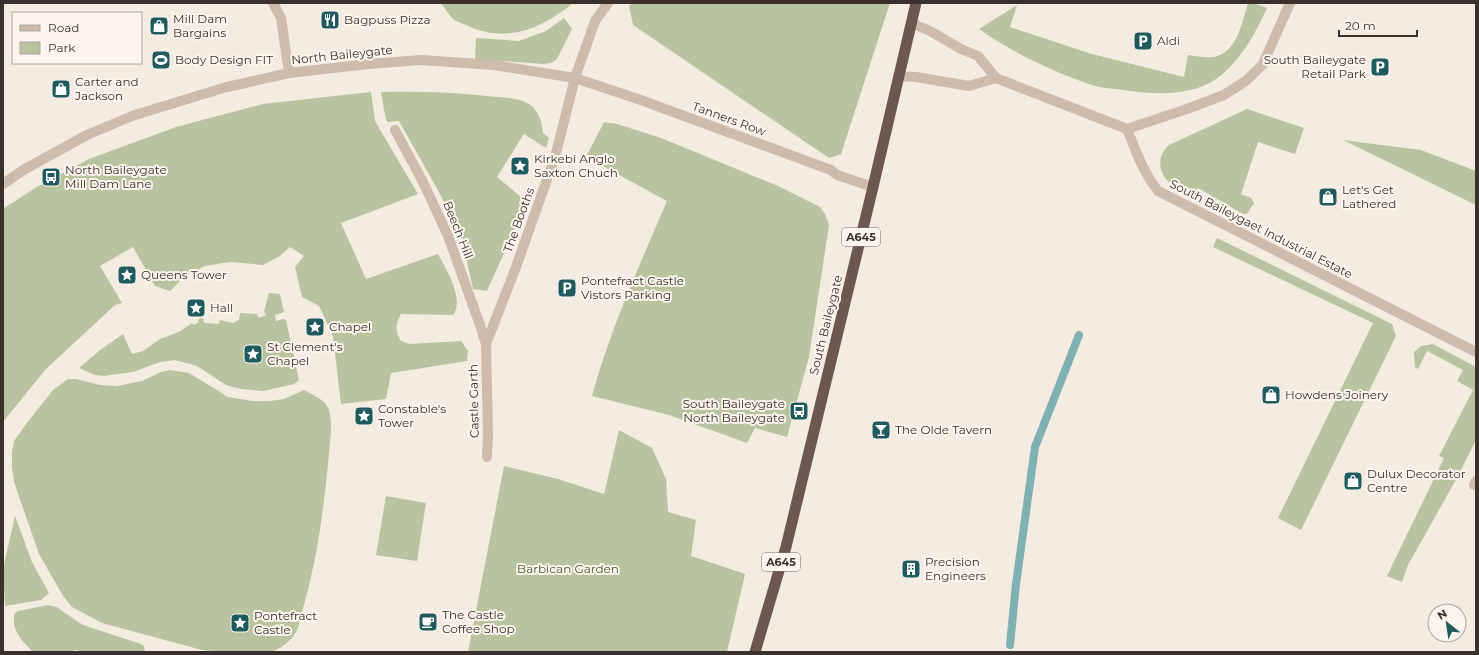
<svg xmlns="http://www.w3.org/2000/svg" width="1479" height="655" font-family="Montserrat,sans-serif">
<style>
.green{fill:#b8c4a0}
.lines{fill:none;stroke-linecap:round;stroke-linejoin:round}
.stream{stroke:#7fb0b2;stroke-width:8}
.minor{stroke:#cdbbac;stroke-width:10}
.tertiary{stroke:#cdbbac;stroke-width:10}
.trunk{stroke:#6c584f;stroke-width:11}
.labels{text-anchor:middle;stroke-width:4;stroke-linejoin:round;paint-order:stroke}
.shield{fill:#fbf5ee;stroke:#756b66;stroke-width:1}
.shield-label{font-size:11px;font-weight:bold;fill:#3b302b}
.poi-label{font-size:12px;fill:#3b302b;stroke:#fbf5ee;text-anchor:start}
.street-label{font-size:12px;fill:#3b302b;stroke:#fbf5ee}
.park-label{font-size:12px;fill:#4a5a2e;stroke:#fbf5ee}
</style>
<rect width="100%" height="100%" fill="#f4ebe1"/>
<path class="green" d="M441 3H573C543 28 507 44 468 26 464 24 456 22 452 18 448 14 445 8 441 3Z
M632 3H890L841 154 829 158 633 25 629 6Z
M1248 3H1253L1267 8C1255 34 1240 62 1216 79 1189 98 1147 94 1116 89 1108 88 1100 88 1092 85 1054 72 1011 52 979 29L1017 5 1010 27 1092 54 1184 77 1188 55C1196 56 1205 58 1213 57 1237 54 1242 22 1248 3Z
M564 18 572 29 557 59 551 63 544 64 475 59 476 38 519 41 546 31Z
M371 92 375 121 418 194 341 223 366 279 438 254C446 269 465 299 453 315L401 314C395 325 395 331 401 341L410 344 461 341 468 351 467 361 391 373 386 399 341 404 333 336 319 306 302 297 295 267 304 256 290 247 280 256 263 265 230 262 205 266 184 277 170 291 155 286 133 247 100 266 122 303 115 305 45 370 3 422V209L35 188 89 159 176 127 263 104Z
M381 92C420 91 458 92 497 97 508 98 520 98 529 104 539 111 542 122 543 133L549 138 546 148 524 134 497 177 527 202 487 291 473 289 462 239 440 194 399 121 387 122 385 115Z
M1247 109 1304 128 1295 154 1258 142 1241 194 1251 198 1254 203 1247 214H1243L1198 188 1197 190 1193 188 1190 193C1183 189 1171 185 1166 179 1157 168 1159 153 1169 145Z
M604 122 617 124 661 138 778 186 820 207 825 214 829 225 809 357 787 437 755 428 747 443 669 415 592 396C610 330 640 264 667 201L586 157Z
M1343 140 1421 150 1476 171V205Z
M1217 238 1392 324 1396 336 1301 530 1278 518 1373 323 1213 247Z
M269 293 280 294 284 312 275 315 276 321 283 319 286 320 299 380 294 384 263 391 241 389 226 385 197 366 175 360 160 362 133 372 104 376 95 375 79 368 100 350 123 334 132 354 143 351 160 339 179 332 192 323 194 325 199 322 198 320 201 318 204 319 203 321 205 323 219 324 220 320 233 323 239 320 240 313 257 314 258 317H262L266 315 264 312Z
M1433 344 1476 367V440L1458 476 1408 565 1402 582 1387 576 1444 458 1439 456 1473 390 1457 381 1463 370 1427 351 1418 369 1415 367 1414 352 1421 346Z
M170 370 189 373 228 397 252 401H270L284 399 304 390C313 395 326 400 329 410 333 424 330 439 329 453 324 507 317 563 301 615 300 620 299 627 296 632 290 642 280 649 270 652H224L202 650 102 623 72 607 63 596 39 554 14 482 12 466V453L14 441 26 424 53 390 68 379H76L100 385 117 386 142 381 161 372Z
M619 430 652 448 666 479 668 512 696 520 691 556 745 574 727 652H468L504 466 558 479 604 494Z
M386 496 426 503 417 561 376 555Z
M15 516 32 562 49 593 41 600 5 606 3 569Z
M48 605 57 607 65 613 83 625 141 644 144 646 145 652H88L75 650 70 652H33C22 641 10 629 15 613L18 611Z"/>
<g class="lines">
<path class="stream" d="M1010 645 1016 584 1035 447 1079 335"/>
<path class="minor" d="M911 23 930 31 961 49 978 56 996 78 1127 129C1136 151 1143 172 1158 191L1476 352
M898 76 916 77 969 86 996 78
M1127 129 1187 109 1224 95 1247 80 1263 64 1290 3
M395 130 423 182 448 236 480 325 486 344 488 434 487 457
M486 344 516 267 555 157 575 78 638 99 831 170 837 175 873 187
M1474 485 1476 481"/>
<path class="tertiary" d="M273 3 281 18 289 73
M3 184 25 169 87 135 132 116 223 88 289 73 369 64 421 60 494 65 575 78 595 21 608 3"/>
<path class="trunk" d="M755 652 786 547 873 187 916 3"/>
</g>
<defs>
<symbol id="restaurant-square" viewBox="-11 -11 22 22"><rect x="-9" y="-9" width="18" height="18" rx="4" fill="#1f5a5e" stroke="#fbf5ee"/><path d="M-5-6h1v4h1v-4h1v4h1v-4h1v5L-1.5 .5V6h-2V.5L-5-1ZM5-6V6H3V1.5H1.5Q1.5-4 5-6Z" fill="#fff"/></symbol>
<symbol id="shop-square" viewBox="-11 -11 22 22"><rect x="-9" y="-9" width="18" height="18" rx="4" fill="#1f5a5e" stroke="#fbf5ee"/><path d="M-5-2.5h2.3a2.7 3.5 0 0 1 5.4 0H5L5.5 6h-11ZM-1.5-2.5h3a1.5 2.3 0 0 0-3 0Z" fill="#fff"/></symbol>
<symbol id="parking-square" viewBox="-11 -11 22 22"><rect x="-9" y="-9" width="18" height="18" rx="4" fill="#1f5a5e" stroke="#fbf5ee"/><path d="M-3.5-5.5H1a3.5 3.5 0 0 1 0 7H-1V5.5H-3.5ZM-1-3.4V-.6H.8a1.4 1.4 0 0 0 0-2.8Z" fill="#fff"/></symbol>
<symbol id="stadium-square" viewBox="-11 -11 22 22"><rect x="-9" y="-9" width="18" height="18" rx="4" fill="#1f5a5e" stroke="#fbf5ee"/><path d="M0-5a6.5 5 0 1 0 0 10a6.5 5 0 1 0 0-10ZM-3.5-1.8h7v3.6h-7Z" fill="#fff"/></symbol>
<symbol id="sight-square" viewBox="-11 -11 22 22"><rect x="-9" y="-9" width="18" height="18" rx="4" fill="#1f5a5e" stroke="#fbf5ee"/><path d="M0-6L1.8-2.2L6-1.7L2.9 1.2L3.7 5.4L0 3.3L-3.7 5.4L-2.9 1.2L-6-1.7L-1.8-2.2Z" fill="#fff"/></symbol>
<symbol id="bus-square" viewBox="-11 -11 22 22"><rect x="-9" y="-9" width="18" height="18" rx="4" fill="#1f5a5e" stroke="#fbf5ee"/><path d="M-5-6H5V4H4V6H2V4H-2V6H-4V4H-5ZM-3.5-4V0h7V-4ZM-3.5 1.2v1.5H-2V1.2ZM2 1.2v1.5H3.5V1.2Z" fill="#fff"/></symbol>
<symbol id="bar-square" viewBox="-11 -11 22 22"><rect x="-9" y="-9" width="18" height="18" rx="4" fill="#1f5a5e" stroke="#fbf5ee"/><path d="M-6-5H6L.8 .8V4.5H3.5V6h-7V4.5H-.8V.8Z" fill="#fff"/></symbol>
<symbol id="building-square" viewBox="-11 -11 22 22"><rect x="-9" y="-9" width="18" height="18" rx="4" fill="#1f5a5e" stroke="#fbf5ee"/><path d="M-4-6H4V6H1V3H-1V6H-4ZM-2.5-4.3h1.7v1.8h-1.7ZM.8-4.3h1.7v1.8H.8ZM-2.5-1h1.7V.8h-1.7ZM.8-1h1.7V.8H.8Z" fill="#fff"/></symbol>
<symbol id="cafe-square" viewBox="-11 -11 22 22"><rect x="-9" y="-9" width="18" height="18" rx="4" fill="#1f5a5e" stroke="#fbf5ee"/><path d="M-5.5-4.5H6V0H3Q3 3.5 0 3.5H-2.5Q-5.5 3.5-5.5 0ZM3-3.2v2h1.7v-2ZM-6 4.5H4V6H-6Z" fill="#fff"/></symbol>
</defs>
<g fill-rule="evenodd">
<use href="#restaurant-square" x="319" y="9" width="22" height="22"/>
<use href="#shop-square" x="148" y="15" width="22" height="22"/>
<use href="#parking-square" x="1132" y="30" width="22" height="22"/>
<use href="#stadium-square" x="150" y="49" width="22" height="22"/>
<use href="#parking-square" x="1369" y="56" width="22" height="22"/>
<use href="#shop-square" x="50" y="78" width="22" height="22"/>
<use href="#sight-square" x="509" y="155" width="22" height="22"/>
<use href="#bus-square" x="40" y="166" width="22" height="22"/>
<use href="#shop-square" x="1317" y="186" width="22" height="22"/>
<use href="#sight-square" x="116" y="264" width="22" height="22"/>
<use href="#parking-square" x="556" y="277" width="22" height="22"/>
<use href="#sight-square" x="185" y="297" width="22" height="22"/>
<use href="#sight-square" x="304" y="316" width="22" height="22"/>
<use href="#sight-square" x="242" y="343" width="22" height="22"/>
<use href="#shop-square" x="1260" y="384" width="22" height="22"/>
<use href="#bus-square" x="788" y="400" width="22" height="22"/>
<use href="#sight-square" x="353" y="405" width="22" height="22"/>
<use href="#bar-square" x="870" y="419" width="22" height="22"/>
<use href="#shop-square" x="1342" y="470" width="22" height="22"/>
<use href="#building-square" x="900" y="558" width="22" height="22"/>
<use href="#cafe-square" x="417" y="611" width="22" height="22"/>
<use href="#sight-square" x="229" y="612" width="22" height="22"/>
</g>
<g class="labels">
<g class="shield">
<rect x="842" y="228" width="38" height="18" rx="3"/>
<rect x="762" y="553" width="38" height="18" rx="3"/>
</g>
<g class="shield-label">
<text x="861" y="241">A645</text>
<text x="781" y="566">A645</text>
</g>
<g class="poi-label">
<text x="173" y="23">Mill Dam<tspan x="173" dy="14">Bargains</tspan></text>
<text x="344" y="24">Bagpuss Pizza</text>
<text x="1157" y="45">Aldi</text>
<text x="175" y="64">Body Design FIT</text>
<text x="1366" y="64" text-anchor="end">South Baileygate<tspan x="1366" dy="14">Retail Park</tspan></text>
<text x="75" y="86">Carter and<tspan x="75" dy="14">Jackson</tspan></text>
<text x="534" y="163">Kirkebi Anglo<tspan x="534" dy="14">Saxton Chuch</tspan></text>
<text x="65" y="174">North Baileygate<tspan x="65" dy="14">Mill Dam Lane</tspan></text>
<text x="1342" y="194">Let's Get<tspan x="1342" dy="14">Lathered</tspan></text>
<text x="141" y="279">Queens Tower</text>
<text x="581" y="285">Pontefract Castle<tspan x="581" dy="14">Vistors Parking</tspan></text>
<text x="210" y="312">Hall</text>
<text x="329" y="331">Chapel</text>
<text x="267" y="351">St Clement's<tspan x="267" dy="14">Chapel</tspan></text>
<text x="1285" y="399">Howdens Joinery</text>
<text x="785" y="408" text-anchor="end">South Baileygate<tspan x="785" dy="14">North Baileygate</tspan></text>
<text x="378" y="413">Constable's<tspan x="378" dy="14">Tower</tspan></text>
<text x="895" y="434">The Olde Tavern</text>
<text x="1367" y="478">Dulux Decorator<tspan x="1367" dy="14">Centre</tspan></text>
<text x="925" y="566">Precision<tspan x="925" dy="14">Engineers</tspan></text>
<text x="442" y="619">The Castle<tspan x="442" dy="14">Coffee Shop</tspan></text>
<text x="254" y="620">Pontefract<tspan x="254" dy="14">Castle</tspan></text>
</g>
<g class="street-label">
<text transform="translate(342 55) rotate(-6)" y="4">North Baileygate</text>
<text transform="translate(729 119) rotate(20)" y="4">Tanners Row</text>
<text transform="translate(519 220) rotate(-70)" y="4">The Booths</text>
<text transform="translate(1261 229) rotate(27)" y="4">South Baileygaet Industrial Estate</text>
<text transform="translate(458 230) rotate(68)" y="4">Beech Hill</text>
<text transform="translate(826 325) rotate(-76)" y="4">South Baileygate</text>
<text transform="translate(474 401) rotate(-91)" y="4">Castle Garth</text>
</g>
<g class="park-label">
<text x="568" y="573">Barbican Garden</text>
</g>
</g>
<rect width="1479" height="655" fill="none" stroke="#3b302b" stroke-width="8"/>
<rect x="12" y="12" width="130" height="52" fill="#fbf5ee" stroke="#aea6a0"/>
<rect x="20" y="25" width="20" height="6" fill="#cdbbac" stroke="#aea6a0"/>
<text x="48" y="32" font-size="12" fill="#3b302b">Road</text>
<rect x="20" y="42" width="20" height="12" fill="#b8c4a0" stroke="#aea6a0"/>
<text x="48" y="52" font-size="12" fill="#3b302b">Park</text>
<g transform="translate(1447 623) rotate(330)"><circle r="19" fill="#fbf5ee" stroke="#aea6a0"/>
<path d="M0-3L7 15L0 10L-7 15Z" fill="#1f5a5e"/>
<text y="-6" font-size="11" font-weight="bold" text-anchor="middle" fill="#3b302b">N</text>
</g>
<path d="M1339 30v6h78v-6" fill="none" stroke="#3b302b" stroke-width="2"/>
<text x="1345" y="30" font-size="12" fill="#3b302b" stroke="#fbf5ee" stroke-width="3" paint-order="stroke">20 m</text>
</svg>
